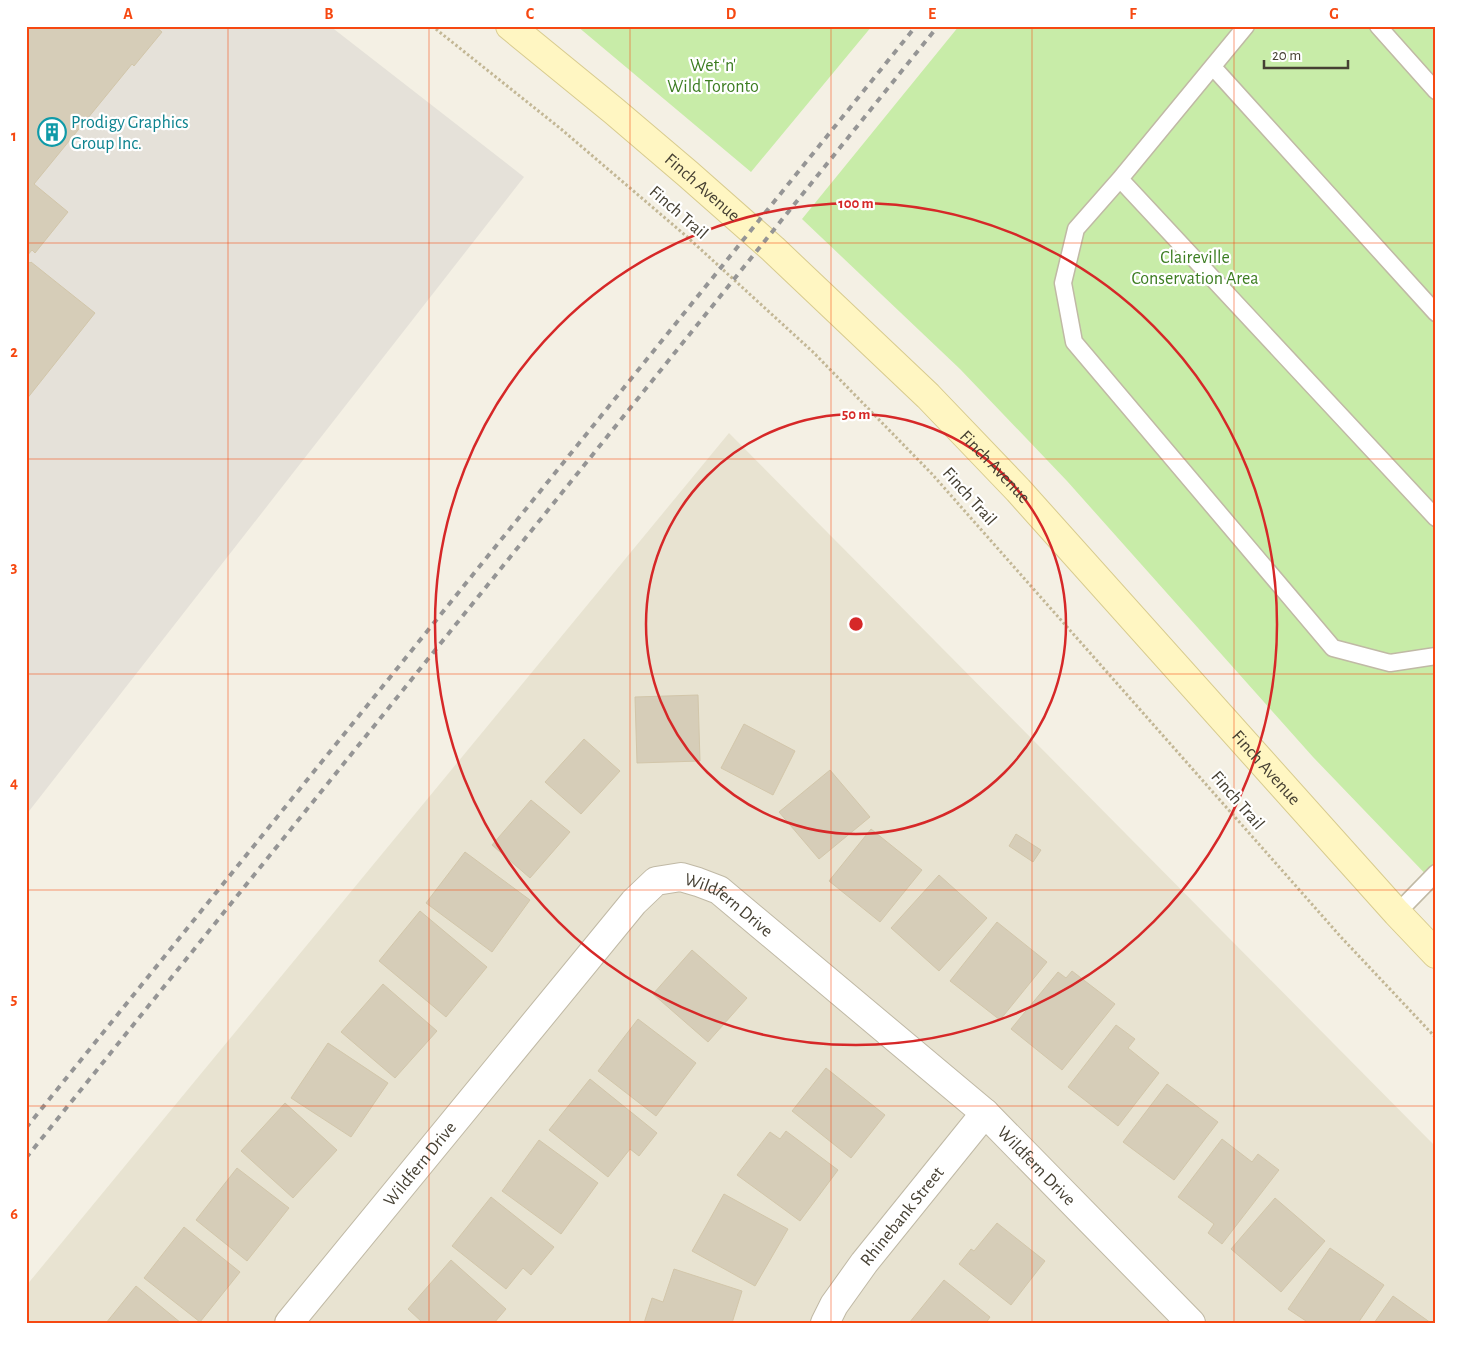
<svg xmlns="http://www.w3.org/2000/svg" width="1462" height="1349" font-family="'Alegreya Sans',sans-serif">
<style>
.residential{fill:#e8e3d1}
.industrial{fill:#e5e1d9}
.green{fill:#c8eca8}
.building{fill:#d6cdb8;stroke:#d2c6aa}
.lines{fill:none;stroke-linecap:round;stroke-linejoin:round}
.lane-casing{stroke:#c0b9a5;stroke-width:19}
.street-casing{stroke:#c0b9a5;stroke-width:30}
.secondary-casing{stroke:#d8cb8e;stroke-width:30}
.path{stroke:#c3b795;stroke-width:3;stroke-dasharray:2.5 2.5;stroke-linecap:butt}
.lane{stroke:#fff;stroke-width:16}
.street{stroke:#fff;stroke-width:28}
.secondary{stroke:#fff6c2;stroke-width:28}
.rail{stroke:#959595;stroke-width:4;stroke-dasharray:6 6;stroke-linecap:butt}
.grid{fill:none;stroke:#f64811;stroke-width:1;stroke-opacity:0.55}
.ring{fill:none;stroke:#d62828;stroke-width:2.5}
.labels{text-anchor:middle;stroke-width:4.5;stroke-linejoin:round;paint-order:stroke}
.park-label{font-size:18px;fill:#3c7d21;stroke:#fff}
.culture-label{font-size:18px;fill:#0d838f;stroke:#fff;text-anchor:start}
.street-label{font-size:18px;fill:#464033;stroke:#fff}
.centre{fill:#d62828;stroke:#fff;stroke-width:2.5}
.ring-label{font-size:15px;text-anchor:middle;font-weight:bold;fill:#d62828;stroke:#fff;stroke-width:4.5;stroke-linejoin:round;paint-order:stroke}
.neatline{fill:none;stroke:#f64811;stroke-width:2}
.grid-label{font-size:16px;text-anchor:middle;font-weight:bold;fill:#f64811}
</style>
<rect width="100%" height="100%" fill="#f4f0e4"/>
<path class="residential" d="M729 433 1436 1147V1323H26V1286Z"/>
<path class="industrial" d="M26 26H330L524 177 26 815Z"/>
<path class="green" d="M577 26H872L751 172Z
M959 26H1436V885L1313 757 1067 481 960 369 802 219Z"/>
<path class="building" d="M26 26H155L162 32 134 66 132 64 34 184 68 212 35 253 32 250 26 257Z
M26 260 30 263 31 262 95 313 26 400Z
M698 695 700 761 637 763 635 697Z
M744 724 795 751 773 795 721 768Z
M584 739 620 771 581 814 545 782Z
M830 770 870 817 819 859 779 812Z
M531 800 570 832 530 878 492 845Z
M871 829 922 870 880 922 829 881Z
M1016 834 1041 850 1033 862 1009 846Z
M465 852 530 900 492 952 426 903Z
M939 875 987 918 939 971 891 928Z
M420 911 487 967 446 1017 379 961Z
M997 922 1047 962 1000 1020 950 981Z
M692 950 747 998 708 1042 653 994Z
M1072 971 1115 1004 1062 1070 1011 1029 1058 972 1066 978Z
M383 984 437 1031 395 1078 341 1032Z
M638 1019 696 1063 656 1116 598 1071Z
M1116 1025 1135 1039 1128 1048 1159 1073 1118 1126 1068 1087Z
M328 1043 388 1083 351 1137 291 1098Z
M826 1068 885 1115 851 1158 792 1111Z
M590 1079 657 1133 639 1156 630 1149 608 1177 549 1130Z
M1167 1084 1218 1122 1174 1180 1123 1142Z
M285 1103 337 1150 293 1198 241 1151Z
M786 1131 838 1170 800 1221 737 1175 770 1132 780 1139Z
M1222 1139 1252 1162 1258 1154 1279 1170 1222 1244 1208 1233 1214 1224 1178 1197Z
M539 1140 598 1183 561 1234 502 1191Z
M237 1168 289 1208 247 1261 196 1220Z
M724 1194 788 1229 755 1286 692 1251Z
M491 1197 554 1247 531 1275 523 1268 506 1289 452 1246Z
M1275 1198 1325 1241 1281 1292 1231 1249Z
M997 1223 1045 1261 1011 1305 959 1264 971 1249 974 1251Z
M184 1227 240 1272 200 1322 144 1278Z
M1330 1248 1384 1285 1358 1323H1309L1288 1309Z
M451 1260 506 1309 494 1323H423L408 1309Z
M674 1269 742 1291 732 1323H644L652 1298 663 1302Z
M944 1280 990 1317 986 1323H909Z
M136 1286 181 1323H106Z
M1393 1296 1431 1323H1374Z"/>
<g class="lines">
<defs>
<path id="lane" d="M1246 26 1120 179 1076 229 1063 283 1074 342 1333 648 1390 663 1436 656
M1378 26 1436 91
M1213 67 1436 313
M1120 179 1436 518
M1397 913 1436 873"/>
<g id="street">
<path id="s1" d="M289 1323 634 902 656 881 681 877 698 882 719 890 985 1113 1191 1323"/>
<path id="s2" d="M825 1323 834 1305 864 1263 985 1113"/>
</g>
<g id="secondary">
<path id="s3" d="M510 26 614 111 688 174 773 249 928 396 1018 490 1397 913 1436 954"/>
</g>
</defs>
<use href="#lane" class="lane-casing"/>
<use href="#street" class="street-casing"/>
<use href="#secondary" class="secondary-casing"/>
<path class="path" d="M432 26 561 129 685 235 813 352 932 474 1340 936 1436 1038"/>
<use href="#lane" class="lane"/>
<use href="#street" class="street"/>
<use href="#secondary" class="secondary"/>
<path class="rail" d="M26 1128 916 26
M26 1158 938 26"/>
</g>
<path class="grid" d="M228 26V1323M429 26V1323M630 26V1323M831 26V1323M1032 26V1323M1234 26V1323M26 243H1436M26 459H1436M26 674H1436M26 890H1436M26 1106H1436"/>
<g class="ring">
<circle cx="856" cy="624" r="210"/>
<circle cx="856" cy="624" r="421"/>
</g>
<defs>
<symbol id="building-ring" viewBox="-11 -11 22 22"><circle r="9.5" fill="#fff" stroke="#0f9aa8" stroke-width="1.5"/><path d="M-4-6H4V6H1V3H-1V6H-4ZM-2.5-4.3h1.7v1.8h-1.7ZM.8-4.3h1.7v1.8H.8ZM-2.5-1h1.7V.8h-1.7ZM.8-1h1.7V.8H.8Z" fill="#0f9aa8"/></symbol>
</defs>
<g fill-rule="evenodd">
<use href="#building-ring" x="36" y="116" width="32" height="32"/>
</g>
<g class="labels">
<g class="park-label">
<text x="713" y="71">Wet 'n'<tspan x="713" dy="21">Wild Toronto</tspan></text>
<text x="1195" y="263">Claireville<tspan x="1195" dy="21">Conservation Area</tspan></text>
</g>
<g class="culture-label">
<text x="71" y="128">Prodigy Graphics<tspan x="71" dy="21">Group Inc.</tspan></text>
</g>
<g class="street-label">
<text dy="6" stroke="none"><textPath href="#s3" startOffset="251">Finch Avenue</textPath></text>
<text transform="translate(679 212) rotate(41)" y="6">Finch Trail</text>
<text dy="6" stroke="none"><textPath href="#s3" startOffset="656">Finch Avenue</textPath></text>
<text transform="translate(970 496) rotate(48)" y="6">Finch Trail</text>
<text dy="6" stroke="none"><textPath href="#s3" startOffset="1061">Finch Avenue</textPath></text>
<text transform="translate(1238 800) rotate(49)" y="6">Finch Trail</text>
<text dy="6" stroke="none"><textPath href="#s1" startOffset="656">Wildfern Drive</textPath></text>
<text dy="6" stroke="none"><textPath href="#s1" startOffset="206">Wildfern Drive</textPath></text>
<text dy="6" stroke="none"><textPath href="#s1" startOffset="1061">Wildfern Drive</textPath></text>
<text dy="6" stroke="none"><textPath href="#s2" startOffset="132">Rhinebank Street</textPath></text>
</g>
</g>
<circle cx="856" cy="624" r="8" class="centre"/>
<g class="ring-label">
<text x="856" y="208">100 m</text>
<text x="856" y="419">50 m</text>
</g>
<rect width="1462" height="1349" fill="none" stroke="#ffffff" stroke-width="55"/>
<path d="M1264 60v8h84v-8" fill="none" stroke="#464033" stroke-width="2.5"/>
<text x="1272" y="60" font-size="15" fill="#464033" stroke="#ffffff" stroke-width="4" paint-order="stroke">20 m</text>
<rect x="28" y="28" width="1406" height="1294" class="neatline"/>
<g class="grid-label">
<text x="128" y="19">A</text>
<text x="329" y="19">B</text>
<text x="530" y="19">C</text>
<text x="731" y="19">D</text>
<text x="932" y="19">E</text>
<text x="1133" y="19">F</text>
<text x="1334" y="19">G</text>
<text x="14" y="141">1</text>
<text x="14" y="357">2</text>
<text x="14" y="572">3</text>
<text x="14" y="788">4</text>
<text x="14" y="1004">5</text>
<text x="14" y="1219">6</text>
</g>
</svg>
